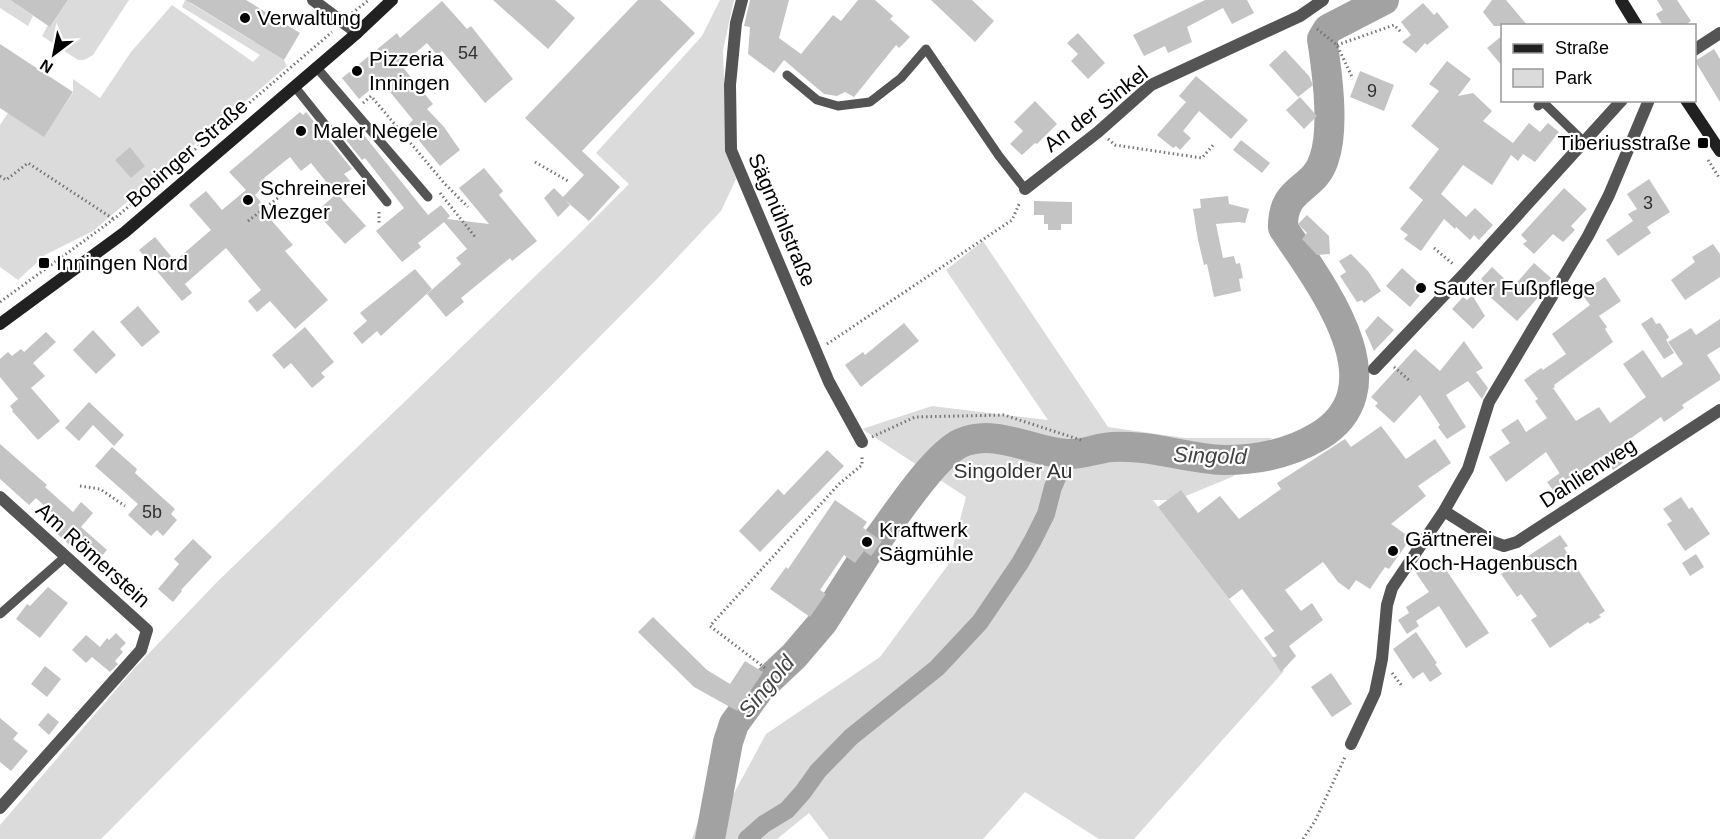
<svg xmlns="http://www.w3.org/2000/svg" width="1720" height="839" font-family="Arial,sans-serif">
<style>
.green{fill:#dbdbdb}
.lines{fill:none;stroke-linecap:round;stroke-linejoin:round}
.canal{stroke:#a2a2a2;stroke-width:18}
.river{stroke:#a2a2a2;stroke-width:30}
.building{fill:#c4c4c4}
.path{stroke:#767676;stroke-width:3;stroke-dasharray:1.5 3;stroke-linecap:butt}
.lane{stroke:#545454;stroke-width:9}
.street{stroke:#545454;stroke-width:12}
.secondary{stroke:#212121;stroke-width:12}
.poi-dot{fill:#000;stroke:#fff;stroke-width:2}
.labels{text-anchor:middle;stroke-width:4.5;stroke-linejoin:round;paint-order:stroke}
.number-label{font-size:18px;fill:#313131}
.poi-label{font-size:21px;fill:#000;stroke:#fff;text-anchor:start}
.street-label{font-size:21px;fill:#000;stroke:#fff}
.park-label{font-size:21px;fill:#323232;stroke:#fff}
.water-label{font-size:22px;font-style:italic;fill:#434343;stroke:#fff}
</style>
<rect width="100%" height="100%" fill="#fff"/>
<path class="green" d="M0 0H10L33 16 28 26 0 8Z
M68 0H129L93 55 84 60H78L42 36 48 25 51 26Z
M185 0H192L190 3 284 60 287 66 93 231 45 255 18 280 0 267V125L8 113 44 136 73 93V79L100 98 131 52 172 5 253 62 260 55 182 7Z
M720 0H734L723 50 726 146 736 179 721 211 657 279 101 839H0V825L132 671 217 582 577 236 629 184 596 153 702 36Z
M983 241 1108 427 1185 438H1272L1232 477 1176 500H1153L1284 671 1134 839H1099L1025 792 983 839H829L809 813 777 839H692L710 789 733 795 766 734 880 657 948 565 966 497 862 429 932 406 1048 420 946 270Z"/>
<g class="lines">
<path class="canal" d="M747 839 764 824 787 810 803 792 818 771 851 737 937 668 980 622 1020 563 1033 540 1046 514 1053 487 1068 454"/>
<path class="river" d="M878 539C896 515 935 455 961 443 997 428 1031 452 1067 454 1082 455 1097 448 1112 447 1122 446 1133 447 1143 448 1170 451 1196 459 1224 460 1257 460 1291 453 1319 436 1401 386 1319 282 1283 228 1282 185 1314 192 1324 159 1335 128 1327 71 1322 39L1328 29 1384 0
M710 839 728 742 734 724 760 688 794 656 823 622 867 553"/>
</g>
<path class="building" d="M10 0H68L50 27Z
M186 0H246L300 33 284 60Z
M493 0H555L575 18 548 49Z
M638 0H660L695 33 582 151 620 187 589 221 565 200 570 205 558 217 544 198 554 188 563 197 584 175 525 118Z
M750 0H789L779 38 801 54 833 15 841 21 858 0H875L893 16 890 19 910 37 899 48 896 45 854 97 845 92 837 96 824 94 784 60 774 73 748 54 750 27 744 26Z
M931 0H972L994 21 975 42Z
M1205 0H1247L1254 13 1232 24 1223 8 1187 27 1192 42 1168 53 1165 46 1144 56 1133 35Z
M1492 0H1506L1528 26H1494L1483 12Z
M1657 0H1677L1691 21 1684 26H1663L1656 14 1663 10Z
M442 1 467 29 471 26 513 79 485 103 442 51 437 55 427 43 401 65 433 104 427 109 444 127 460 150 440 166 407 126 413 120 381 81 359 99 342 78 397 33 400 38Z
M1423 3 1434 15 1437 12 1449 27 1427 45 1425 43 1416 53 1402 42 1411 35 1401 22Z
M1078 33 1105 63 1088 79 1071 61 1078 54 1067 43Z
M1503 35V67L1487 48Z
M0 44 73 92 44 137 0 108Z
M1714 49 1720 59V102L1695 61Z
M1285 50 1309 76 1313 85 1298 97 1269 65Z
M1447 61 1471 79 1458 96 1473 93 1492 111 1483 121 1513 143 1529 123 1540 132 1548 123 1559 132 1535 162 1523 154 1518 161 1511 155 1492 185 1463 165 1441 194 1466 217 1475 208 1493 225 1479 240 1474 235 1470 240 1456 227 1455 229 1444 219 1421 251 1404 239 1408 235 1400 229 1423 200 1409 188 1439 149 1411 126 1439 91 1429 84Z
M1360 71 1394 85 1384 111 1350 97Z
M1196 76 1248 120 1231 139 1199 111 1183 131 1191 138 1180 150 1176 146 1173 148 1157 135 1186 102 1179 96Z
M1300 97 1317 116 1304 129 1286 110Z
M1035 101 1057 124 1037 144 1035 143 1022 155 1010 144 1023 131 1014 122Z
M300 112 303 115 306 112 352 169 344 174 351 182 337 194 366 226 345 244 316 212 336 194 311 163 301 171 290 157 264 178 268 182 255 195 261 202 258 205 293 245 285 251 328 300 295 329 270 301 257 312 248 301 261 290 226 248 185 284 192 293 182 301 139 250 155 237 175 261 211 230 189 205 206 191 222 210 246 190 229 172Z
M359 129 428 215 441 205 450 216 447 219 489 224 459 188 484 168 503 191 499 195 537 241 512 261 510 258 461 298 464 302 446 317 427 294 461 264 456 258 467 249 444 222 418 243 421 247 402 262 376 231 404 208 365 158 362 160 346 140Z
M1241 140 1270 163 1262 173 1233 150Z
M130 147 145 166 131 178 115 160Z
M1649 179 1670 212 1647 227 1651 233 1618 256 1606 240 1633 221 1628 214 1637 209 1627 194Z
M1564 188 1587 209 1571 226 1575 230 1563 242 1553 234 1534 254 1523 244 1527 241 1521 235Z
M1228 196 1229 204 1249 209 1245 223 1239 222 1216 224 1223 258 1234 256 1236 264 1240 263 1243 278 1239 279 1241 291 1214 297 1207 264 1204 265 1198 240 1193 209 1201 208 1200 199Z
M1034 201 1072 202V224H1061V230H1048V224H1044V215H1034Z
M1307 215 1329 236 1330 254 1317 255 1302 239 1307 233 1298 224Z
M1713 244 1720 254V277L1685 300 1671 280 1695 262 1692 257Z
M1351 254 1368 271 1381 291 1364 303 1362 300 1357 302 1340 276 1346 272 1339 261Z
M1534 263 1551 278 1539 291 1542 293 1517 321 1479 287 1484 282 1481 279 1492 267 1513 287Z
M1402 268 1425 289 1410 307 1386 286Z
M415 269 432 289 381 336 377 331 362 344 353 333 367 321 360 313Z
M1605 277 1621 301 1599 316 1607 327 1605 329 1613 342 1554 385 1555 387 1553 388 1576 421 1599 407 1610 423 1646 397 1623 364 1643 350 1662 378 1683 364 1668 342 1691 328 1696 335 1720 319V347L1707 355 1720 375V380L1682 405 1684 408 1664 422 1661 417 1614 450 1623 463 1613 470 1603 456 1565 481 1568 485 1556 494 1547 482 1560 473 1564 480 1546 452 1506 482 1489 457 1510 443 1501 430 1518 419 1526 432 1547 418 1535 401 1538 399 1524 380 1541 368 1543 370 1566 354 1552 334 1590 305 1581 293Z
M1472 295 1485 316 1473 329 1452 309 1463 297 1467 300Z
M138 306 160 332 142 347 120 322Z
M1378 316 1394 330 1374 351 1365 331Z
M1652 317 1656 324 1660 323 1669 337 1666 340 1674 353 1664 359 1641 324Z
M904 323 919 341 861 387 845 365 863 352 865 355Z
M305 327 334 362 321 373 325 377 312 388 291 363 284 369 272 355Z
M93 330 116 355 96 374 73 350Z
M46 332 56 342 33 363 45 376 31 388 60 421 38 440 12 411 13 410 10 406 18 399 0 377V359L8 352 12 356 21 349 24 352Z
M1464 341 1483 368 1476 372 1488 388 1482 399 1468 381 1446 395 1466 427 1447 439 1438 427 1440 425 1420 395 1394 423 1375 406 1378 403 1371 397 1415 349 1440 371Z
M89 402 124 435 114 446 93 425 79 441 65 428Z
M1381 426 1406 459 1435 439 1451 463 1418 486 1426 496 1391 524 1411 538 1389 569 1385 567 1370 589 1356 580 1349 590 1338 582 1323 562 1285 590 1301 611 1312 603 1323 620 1289 646 1296 656 1281 672 1272 658 1277 656 1264 638 1274 631 1242 589 1229 599 1158 507 1181 490 1198 513 1220 496 1239 519 1281 489 1277 483 1345 439 1351 447Z
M0 444 47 485 45 487 73 512 81 502 93 513 81 527 107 550 93 566 54 531 63 523 36 498 29 505 0 479Z
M112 447 137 469 135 473 175 509 171 514 177 520 163 536 157 530 151 536 128 515 138 504 95 466Z
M827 450 844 466 760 552 739 531 778 489 784 495Z
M1681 497 1689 509 1692 507 1710 534 1685 551 1667 524 1672 521 1663 509Z
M835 500 867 522 863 528 882 541 871 556 864 551 855 563 844 555 820 590 826 594 810 617 770 589 786 567 788 569Z
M1560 535 1568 546 1564 548 1605 611 1599 615 1601 617 1590 624 1588 622 1582 626 1550 648 1531 620 1537 616 1521 594 1517 597 1501 574Z
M193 539 212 557 181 590 182 591 173 602 158 589 179 564 174 559Z
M1696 554 1704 567 1690 576 1682 563Z
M1438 558 1489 633 1466 648 1439 606 1416 621 1419 626 1407 634 1398 620 1409 613 1406 607 1429 592 1416 573Z
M48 587 68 603 40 638 16 619 27 604 30 606Z
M653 617 707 670 730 684 745 661 763 672 737 711 694 687 638 632Z
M1416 632 1437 663 1435 664 1442 674 1430 682 1423 672 1413 679 1393 649Z
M116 633 126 643 120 649 123 652 115 661 118 664 110 672 92 657 86 663 72 650 86 635 100 647 107 638 109 640Z
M45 666 61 679 47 697 31 684Z
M1331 673 1352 704 1332 717 1311 687Z
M48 713 59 722 49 735 38 725Z
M0 718 18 733 13 739 28 751 11 771 0 762Z"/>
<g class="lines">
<path class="path" d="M352 13 369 0
M1317 29 1337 45 1353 79
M1337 45 1394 25 1401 32
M363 103 371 96 445 184 468 207
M1108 139 1115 145 1202 158 1214 144
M1708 160 1720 179
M535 162 568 181
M0 176 6 180 28 163 115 220
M440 193 476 238
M379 212V223
M248 221 287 191
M1434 248 1453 264
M0 302 114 219 332 32
M827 344 1012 220 1020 202
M1394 367 1411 382
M872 437 915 417 1004 415 1084 441
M80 486 100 489 125 506
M765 668 710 626 839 484 862 465V455
M1392 673 1402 686
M1303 839 1315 821 1346 755"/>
<path class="lane" d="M317 68 428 197
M787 75 817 100 838 106 870 102 901 78 926 49 999 156 1025 189
M295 87 387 202
M1538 106 1543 102 1584 142
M0 614 65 557"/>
<path class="street" d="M313 0 357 33
M742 0 736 23 730 85 731 150 829 382 862 442
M1694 50 1720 33
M1025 189 1098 132 1151 85 1300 16 1323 0
M1374 369 1464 274 1622 100
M0 497 147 630 141 650 0 808
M1444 511 1493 542 1504 546 1517 542 1720 410
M1351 744 1375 693 1382 659 1387 605 1392 588 1444 511 1468 469 1489 402 1588 236 1609 195 1649 100"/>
<path class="secondary" d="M1621 0 1637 26
M1686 100 1720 151
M0 324 125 232 357 33 392 0"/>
</g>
<g class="poi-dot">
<circle cx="245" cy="18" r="6"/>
<circle cx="357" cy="71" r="6"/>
<circle cx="301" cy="131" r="6"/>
<rect x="1697" y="137" width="12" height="12" rx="3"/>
<circle cx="248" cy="200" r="6"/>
<rect x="38" y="257" width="12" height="12" rx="3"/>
<circle cx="1421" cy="288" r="6"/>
<circle cx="867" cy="542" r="6"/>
<circle cx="1393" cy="551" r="6"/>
</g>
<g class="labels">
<g class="number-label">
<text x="468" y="59">54</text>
<text x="1372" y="97">9</text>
<text x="1648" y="209">3</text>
<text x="152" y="518">5b</text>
</g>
<g class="poi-label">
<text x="257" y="25">Verwaltung</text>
<text x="369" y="66">Pizzeria<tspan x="369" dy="24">Inningen</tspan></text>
<text x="313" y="138">Maler Negele</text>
<text x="1691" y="150" text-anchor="end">Tiberiusstraße</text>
<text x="260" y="195">Schreinerei<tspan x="260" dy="24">Mezger</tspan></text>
<text x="56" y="270">Inningen Nord</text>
<text x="1433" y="295">Sauter Fußpflege</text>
<text x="879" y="537">Kraftwerk<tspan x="879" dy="24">Sägmühle</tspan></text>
<text x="1405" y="546">Gärtnerei<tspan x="1405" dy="24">Koch-Hagenbusch</tspan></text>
</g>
<g class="street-label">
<text transform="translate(1096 109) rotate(-38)" y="7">An der Sinkel</text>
<text transform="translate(187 153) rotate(-41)" y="7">Bobinger Straße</text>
<text transform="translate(782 220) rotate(67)" y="7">Sägmühlstraße</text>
<text transform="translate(1588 473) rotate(-33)" y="7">Dahlienweg</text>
<text transform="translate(93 555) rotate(42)" y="7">Am Römerstein</text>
</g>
<g class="park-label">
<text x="1013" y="478">Singolder Au</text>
</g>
<g class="water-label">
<text transform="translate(1210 455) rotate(2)" y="8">Singold</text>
<text transform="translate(766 686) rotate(-50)" y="8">Singold</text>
</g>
</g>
<rect x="1501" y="24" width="195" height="78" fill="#ffffff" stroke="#999999" stroke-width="1.5"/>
<rect x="1513" y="44" width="30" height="9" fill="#212121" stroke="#999999" stroke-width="1.5"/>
<text x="1555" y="54" font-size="18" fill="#000000">Straße</text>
<rect x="1513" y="69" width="30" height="18" fill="#dbdbdb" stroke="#999999" stroke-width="1.5"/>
<text x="1555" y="84" font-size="18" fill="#000000">Park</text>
<g transform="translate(54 54) rotate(212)" stroke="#ffffff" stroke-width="4.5" paint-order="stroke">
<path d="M0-4.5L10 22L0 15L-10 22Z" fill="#000000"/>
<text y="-9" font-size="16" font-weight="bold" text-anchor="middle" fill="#000000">N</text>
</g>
</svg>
